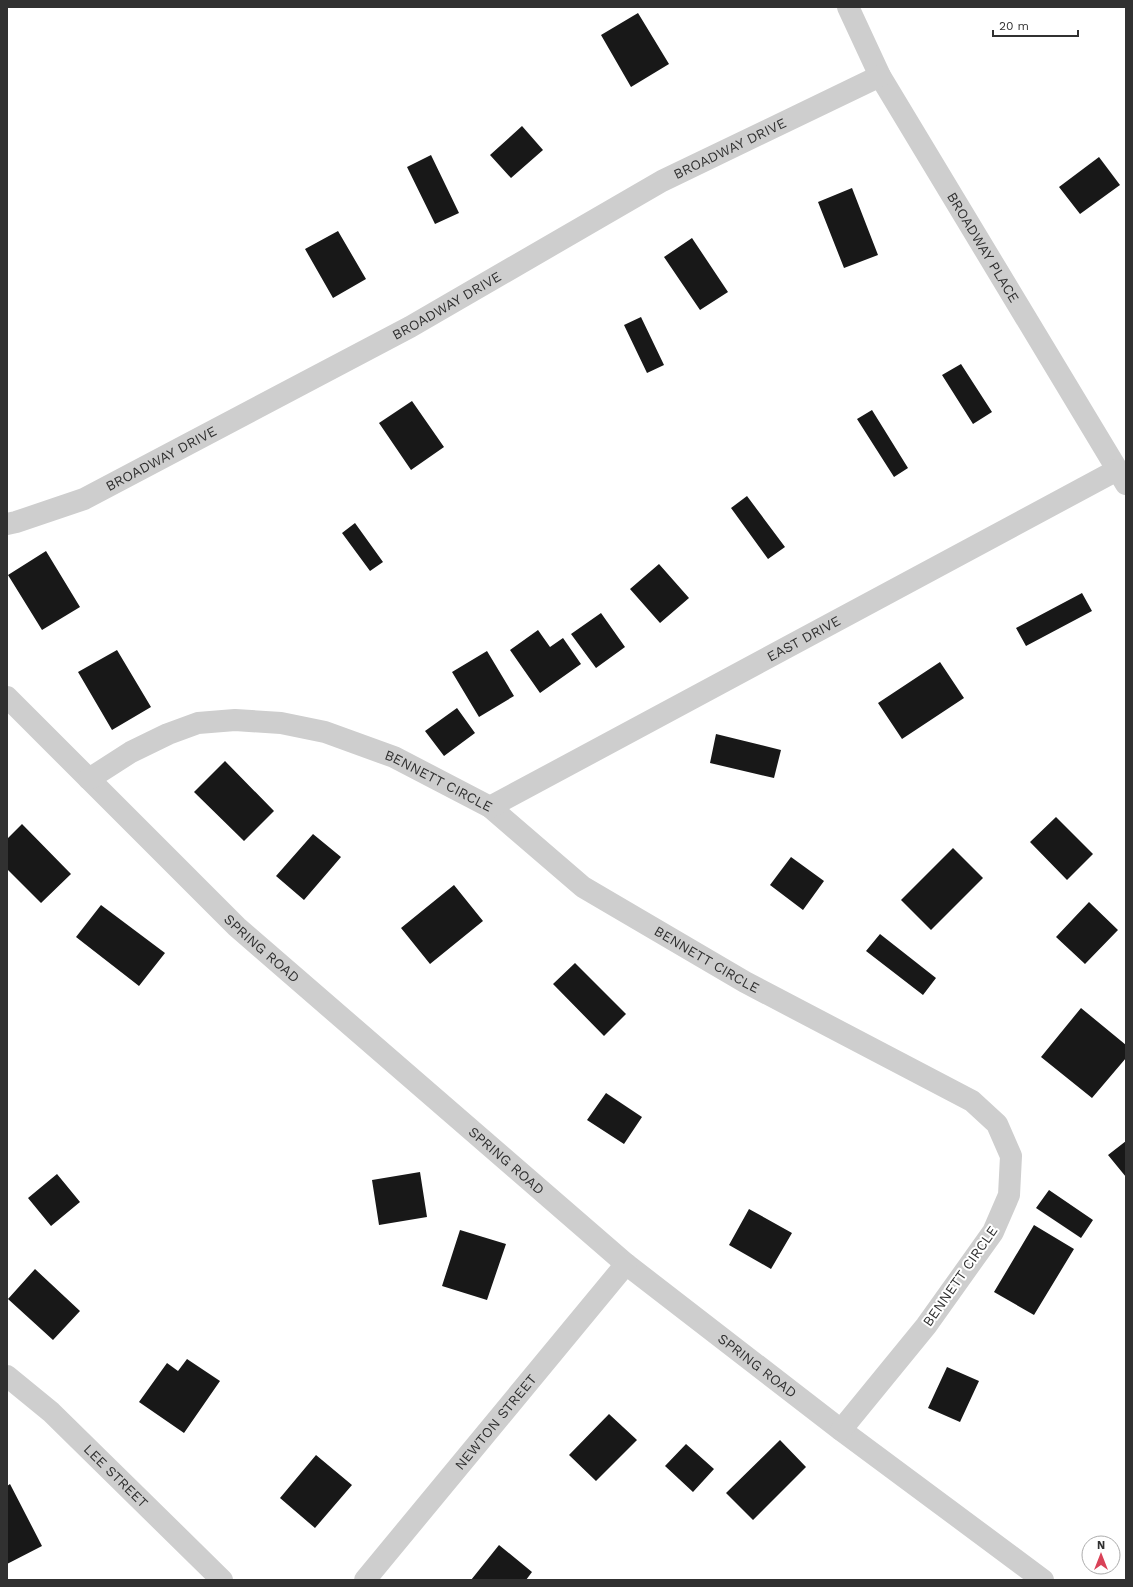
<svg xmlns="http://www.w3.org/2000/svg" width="1133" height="1587" font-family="'Work Sans',sans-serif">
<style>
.building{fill:#181818}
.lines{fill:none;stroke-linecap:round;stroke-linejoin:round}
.minor{stroke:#cecece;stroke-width:22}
.labels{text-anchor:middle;stroke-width:4;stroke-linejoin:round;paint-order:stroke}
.street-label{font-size:14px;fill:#313131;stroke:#fff}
</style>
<rect width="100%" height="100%" fill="#fff"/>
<path class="building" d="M638 13 669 64 631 87 601 35Z
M522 126 543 150 511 178 490 155Z
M431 155 459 213 435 224 407 167Z
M1099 157 1120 185 1080 214 1059 187Z
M852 188 878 255 844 268 818 202Z
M338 231 366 279 333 298 305 249Z
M692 238 728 292 700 310 664 257Z
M641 317 664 365 647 373 624 325Z
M961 364 992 412 973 424 942 375Z
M412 401 444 447 411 470 379 423Z
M872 410 908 468 894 477 857 419Z
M747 496 785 547 768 559 731 508Z
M355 523 383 562 370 571 342 533Z
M46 551 80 607 42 630 8 575Z
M659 564 689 598 660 623 630 589Z
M1082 593 1092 611 1026 646 1016 628Z
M601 613 625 647 596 668 571 634Z
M538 630 550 647 563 638 581 664 540 693 510 650Z
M117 650 151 707 112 730 78 672Z
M487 651 514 696 479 717 452 672Z
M940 662 964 698 902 739 878 703Z
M457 708 475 733 444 756 425 731Z
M716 734 781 750 774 778 710 763Z
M225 761 274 811 244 841 194 792Z
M1056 817 1093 854 1067 880 1030 842Z
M22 824 71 874 41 903 7 869V839Z
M313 834 341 857 304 900 276 876Z
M953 848 983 878 931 930 901 900Z
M791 857 824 881 803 910 770 885Z
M454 885 483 921 430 964 401 928Z
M1089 902 1118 930 1085 964 1056 937Z
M101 905 165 953 139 986 76 937Z
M880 934 936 978 923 995 866 951Z
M575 963 626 1014 604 1036 553 984Z
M1081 1008 1126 1045V1058L1092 1098 1041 1057Z
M606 1093 642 1117 624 1144 587 1120Z
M1126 1141V1177L1108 1155Z
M420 1172 427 1217 379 1225 372 1180Z
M57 1174 80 1202 51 1226 28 1198Z
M1049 1190 1093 1220 1081 1238 1036 1208Z
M749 1209 792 1233 771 1269 729 1245Z
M1034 1225 1074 1249 1034 1315 994 1292Z
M460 1230 506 1244 487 1300 442 1286Z
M35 1269 80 1311 53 1340 8 1299Z
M187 1359 220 1381 184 1433 139 1402 167 1363 178 1371Z
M947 1367 979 1381 960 1422 928 1408Z
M609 1414 637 1440 596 1481 569 1455Z
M780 1440 806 1467 753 1520 726 1493Z
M686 1444 714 1469 693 1492 665 1466Z
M316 1455 352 1485 315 1528 280 1498Z
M10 1484 42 1546 7 1564V1486Z
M499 1545 532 1572 526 1580H471Z"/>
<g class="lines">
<g class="minor">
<path id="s1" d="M848 7 880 76 1126 484"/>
<path id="s2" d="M7 524 16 522 84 499 410 327 662 181 880 76"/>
<path id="s3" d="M7 697 237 927 626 1264 841 1430 1043 1580"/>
<path id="s4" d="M89 779 131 752 168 734 198 723 235 720 281 723 325 732 394 757 490 807 583 887 745 982 972 1101 997 1124 1011 1156 1009 1195 993 1232 926 1326 841 1430"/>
<path id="s5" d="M490 807 1117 470"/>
<path id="s6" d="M7 1376 51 1412 222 1580"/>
<path id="s7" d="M365 1580 626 1264"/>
</g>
</g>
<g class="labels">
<g class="street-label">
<text dy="5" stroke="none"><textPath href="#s2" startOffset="816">BROADWAY DRIVE</textPath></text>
<text dy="5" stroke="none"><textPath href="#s1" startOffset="276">BROADWAY PLACE</textPath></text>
<text dy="5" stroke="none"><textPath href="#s2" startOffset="492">BROADWAY DRIVE</textPath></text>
<text dy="5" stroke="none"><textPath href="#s2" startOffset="168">BROADWAY DRIVE</textPath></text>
<text dy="5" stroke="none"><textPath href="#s5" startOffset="356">EAST DRIVE</textPath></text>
<text dy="5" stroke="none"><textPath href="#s4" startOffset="375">BENNETT CIRCLE</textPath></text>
<text dy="5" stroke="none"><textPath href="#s3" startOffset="358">SPRING ROAD</textPath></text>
<text dy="5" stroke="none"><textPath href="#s4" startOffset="699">BENNETT CIRCLE</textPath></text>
<text dy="5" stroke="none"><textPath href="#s3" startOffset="682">SPRING ROAD</textPath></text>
<text transform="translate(960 1276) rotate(-55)" y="5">BENNETT CIRCLE</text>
<text dy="5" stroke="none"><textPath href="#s3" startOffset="1006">SPRING ROAD</textPath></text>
<text dy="5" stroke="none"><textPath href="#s7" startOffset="205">NEWTON STREET</textPath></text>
<text dy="5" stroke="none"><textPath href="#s6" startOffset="148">LEE STREET</textPath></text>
</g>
</g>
<rect width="1133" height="1587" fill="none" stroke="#313131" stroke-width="16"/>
<g transform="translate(1101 1555)"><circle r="19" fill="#ffffff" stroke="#adadad"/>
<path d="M0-3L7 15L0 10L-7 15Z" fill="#d94258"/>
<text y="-6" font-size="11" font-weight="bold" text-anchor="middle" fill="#313131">N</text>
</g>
<path d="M993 30v6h85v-6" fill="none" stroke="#313131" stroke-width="2"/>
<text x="999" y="30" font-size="12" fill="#313131" stroke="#ffffff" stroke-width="3" paint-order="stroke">20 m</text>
</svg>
